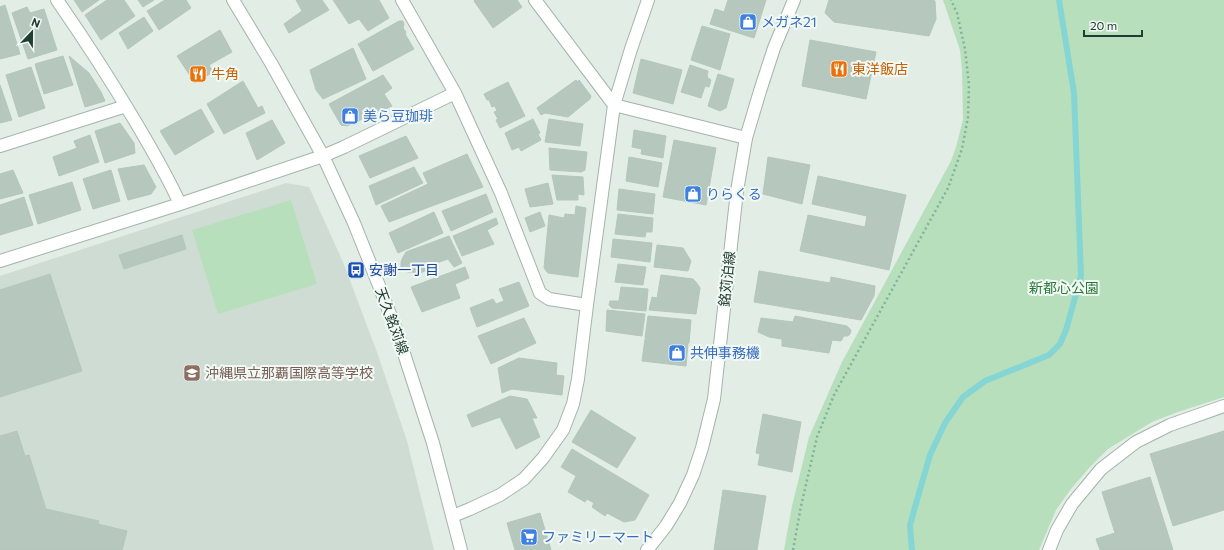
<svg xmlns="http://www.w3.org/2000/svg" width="1224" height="550" font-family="Commissioner,'Noto Sans JP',sans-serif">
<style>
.built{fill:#cfdcd4}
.green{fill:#b8dfbc}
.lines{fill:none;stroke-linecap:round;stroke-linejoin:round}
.stream{stroke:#85d5d4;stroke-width:6}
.building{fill:#b6c7be;stroke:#b3c7bb}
.minor-casing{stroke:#a3b5ab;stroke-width:14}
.tertiary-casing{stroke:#a3b5ab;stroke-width:14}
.path{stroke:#7fb29a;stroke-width:2.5;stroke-dasharray:2 3;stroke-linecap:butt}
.minor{stroke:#fff;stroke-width:12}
.tertiary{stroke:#fff;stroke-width:12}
.labels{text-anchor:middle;stroke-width:4;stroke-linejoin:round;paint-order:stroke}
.shop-label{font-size:14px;fill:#366cbe;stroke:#f2f9f4;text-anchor:start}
.food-label{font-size:14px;fill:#c56008;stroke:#f2f9f4;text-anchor:start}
.transit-label{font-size:14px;fill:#164399;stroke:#f2f9f4;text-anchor:start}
.street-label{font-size:14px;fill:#203e31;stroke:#f2f9f4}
.park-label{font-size:14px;fill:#287839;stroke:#f2f9f4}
.education-label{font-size:14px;fill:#785e54;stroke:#f2f9f4;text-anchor:start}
</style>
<rect width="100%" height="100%" fill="#e1ede5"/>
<path class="built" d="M286 183 309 187 343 262 377 352 407 441 434 550H0V276Z"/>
<path class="green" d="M943 0H1224V397L1175 413 1152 422 1108 449 1089 468 1071 489 1056 510 1039 550H784L792 506 809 437 842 362 951 161 956 147 963 120 962 70 960 50Z
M291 200 317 284 218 314 192 230Z"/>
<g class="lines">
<path class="stream" d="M912 550 910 525 919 493 930 455 945 423 963 397 985 381 1049 355 1060 344 1066 330 1081 276 1074 93 1059 0"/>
</g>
<path class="building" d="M74 0H99L82 12Z
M107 0H124L135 16 101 40 85 15Z
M138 0H154L143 7Z
M165 0H186L191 8 159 30 147 11Z
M296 0H322L329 10 289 33 284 24 302 11Z
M333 0H379L389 18 368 31 359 19 349 24Z
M475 0H517L522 7 493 28 474 1Z
M728 0H766L754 38 710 24 715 9 724 12Z
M829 0H933L935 1 936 19 929 36 834 22 825 13Z
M5 5 20 54 0 59V7Z
M27 7 30 13 44 9 57 50 28 59 12 13Z
M144 17 153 31 128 49 119 33Z
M399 21H403L404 24 403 28 406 32 405 34 414 49 373 71 358 44Z
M702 26 730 34 720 70 691 60Z
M220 30 232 52 209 65 213 72 195 83 177 56Z
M810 40 876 52 866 99 802 86Z
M353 48 366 79 323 99 316 90 310 70Z
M63 56 73 85 44 94 35 64Z
M69 56 89 73 101 92 105 101 85 107Z
M641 59 682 70 673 104 633 93Z
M690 65 708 71 707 77 711 80 709 87 705 86 701 98 681 92Z
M31 67 45 108 19 117 6 75Z
M718 74 734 79 726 108 720 111 708 106Z
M383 75 392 88 384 94 392 106 347 126 341 125 329 104Z
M576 80 578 82 579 80 591 96 590 99 568 117 545 113 541 115 537 108Z
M243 81 258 108 262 106 265 113 224 134 207 104Z
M508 82 525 116 500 128 496 120 498 119 494 112 497 111 495 106 492 107 489 100H487L484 94Z
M0 85 12 120 0 123Z
M201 109 214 132 175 155 160 131Z
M533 119 540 133 538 134 541 140 521 151 519 147 512 150 505 133Z
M549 119 583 124 580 146 545 142Z
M272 120 285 143 257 160 246 133Z
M120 123 134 143 135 153 105 163 95 131Z
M634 130 666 136 663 158 641 154 642 149 632 147Z
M90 135 99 162 59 176 53 157 77 148 74 141Z
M406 136 418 158 370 178 359 156Z
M674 140 716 148 706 205 663 197Z
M549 148 587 152 585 170 581 172 550 170Z
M467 154 483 187 389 222 381 206 428 184 423 173Z
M629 157 662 163 658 187 626 181Z
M768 157 810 165 802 204 763 194Z
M144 165 156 187 151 194 128 200 118 169Z
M414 167 423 183 376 205 369 186Z
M13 170 23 193 0 199V174Z
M111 170 120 201 93 209 83 179Z
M552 175 583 177 584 195 578 194V200H557Z
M818 176 906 195 889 270 800 251 808 215 865 227 867 216 812 204Z
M72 182 81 210 38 224 29 195Z
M548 183 553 204 530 207 525 189Z
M619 189 655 194 653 214 617 210Z
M486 194 493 212 451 231 442 211Z
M24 197 33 225 0 235V205Z
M576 206 586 208 578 277 548 273 544 268 549 215 564 218 565 214 575 215Z
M434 212 443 233 398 253 389 233Z
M540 212 545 226 530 232 525 218Z
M618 214 653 218 652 232H646L645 237 615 234Z
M496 218 498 224 487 230 494 244 462 256 453 236Z
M182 235 186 249 124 269 119 255Z
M449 236 462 263 454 267 448 259 431 265 432 268 415 275 413 272H408L403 270 401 267V262L403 257 406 252Z
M613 239 652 243 650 262 611 257Z
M657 245 683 248 691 261 688 271 654 267Z
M618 264 646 267 643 285 615 282Z
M465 267 469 278 455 284 460 298 422 312 411 287Z
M759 271 830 283 831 277 875 286 874 296 861 320 754 302Z
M50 274 82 371 0 397V290Z
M661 275 693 279 696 282 700 288 696 314 649 310 652 297 657 298Z
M519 282 529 306 477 327 470 308 493 299 496 304 504 301 499 289Z
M621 287 648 289 646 311 612 308 609 305 610 301H619Z
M607 310 645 314 642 336 606 331Z
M648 316 691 320 689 343 645 338Z
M795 316 847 326 851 330 850 334 848 336H844L841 341 832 340 829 353 782 346V339L769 337 758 332 761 318 793 322Z
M524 318 536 343 491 364 478 336Z
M645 339 688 343 686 366 642 361Z
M519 358 557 363 556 375 564 376 562 395 512 389 502 393 498 368Z
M510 396 527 399 537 418H532L540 437 516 449 500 417 472 427 467 415Z
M591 410 636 438 617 468 572 442Z
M763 414 801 422 792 472 758 465 760 454 756 453Z
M17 431 25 456 29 455 46 509 99 521 98 524 127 531 122 550H0V436Z
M1224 431V510L1173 526 1150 454Z
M572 449 649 495 635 520 624 522 607 513 605 516 592 507 594 503 587 499 585 502 568 492 576 476 561 467Z
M1150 477 1173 550H1100L1096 539 1115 533 1102 492Z
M723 490 766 496 757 550H714Z
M540 513 551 550H515L507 523Z"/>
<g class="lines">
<defs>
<path id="minor" d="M57 0C84 39 110 79 135 121 151 148 167 175 180 204
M402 0 455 93 501 193 540 293 549 299 587 305
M535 0 614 105 746 138
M0 146 126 106
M0 261 180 204 323 156 344 147 455 93
M453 516 470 509 500 495 524 479 543 458 563 430 573 404 578 379 587 305 614 105 631 49 648 0"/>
<path id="tertiary" d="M233 0 271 63 323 156 354 223 376 278 397 332 433 443 461 550
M647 550 666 526 680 503 693 475 702 448 714 399 737 191 746 138 760 91 774 48 794 0
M1049 550 1057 530 1072 504 1101 469 1136 442 1170 425 1224 406"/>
</defs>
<use href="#minor" class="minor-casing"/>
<use href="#tertiary" class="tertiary-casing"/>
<path class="path" d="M793 550 801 506 817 437 834 395 948 188 962 149 968 117 969 85 965 49 957 13 951 0"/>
<use href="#minor" class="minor"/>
<use href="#tertiary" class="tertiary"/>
</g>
<defs>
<symbol id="shop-square" viewBox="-11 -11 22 22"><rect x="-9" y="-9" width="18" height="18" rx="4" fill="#3f7fe0" stroke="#f2f9f4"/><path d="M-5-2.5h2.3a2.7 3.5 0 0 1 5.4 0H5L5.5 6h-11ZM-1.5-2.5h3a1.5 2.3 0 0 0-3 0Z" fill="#fff"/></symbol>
<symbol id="restaurant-square" viewBox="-11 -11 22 22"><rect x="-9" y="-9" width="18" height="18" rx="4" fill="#e8710a" stroke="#f2f9f4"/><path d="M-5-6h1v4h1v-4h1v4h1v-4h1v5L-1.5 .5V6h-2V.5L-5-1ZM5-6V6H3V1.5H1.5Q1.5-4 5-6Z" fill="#fff"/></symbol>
<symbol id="bus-square" viewBox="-11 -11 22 22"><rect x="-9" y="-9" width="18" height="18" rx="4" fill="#1a4fb4" stroke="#f2f9f4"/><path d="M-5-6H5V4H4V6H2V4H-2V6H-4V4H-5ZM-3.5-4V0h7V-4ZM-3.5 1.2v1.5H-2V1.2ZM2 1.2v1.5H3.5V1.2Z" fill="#fff"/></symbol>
<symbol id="school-square" viewBox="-11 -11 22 22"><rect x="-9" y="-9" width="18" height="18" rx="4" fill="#8d6e63" stroke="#f2f9f4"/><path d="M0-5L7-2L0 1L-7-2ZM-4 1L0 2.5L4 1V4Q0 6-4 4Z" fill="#fff"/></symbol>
<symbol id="supermarket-square" viewBox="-11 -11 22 22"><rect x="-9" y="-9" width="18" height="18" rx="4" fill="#3f7fe0" stroke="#f2f9f4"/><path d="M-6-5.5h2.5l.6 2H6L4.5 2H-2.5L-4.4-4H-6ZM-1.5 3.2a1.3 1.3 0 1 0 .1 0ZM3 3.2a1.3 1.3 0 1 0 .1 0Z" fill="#fff"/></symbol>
</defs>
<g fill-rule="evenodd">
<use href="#shop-square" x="738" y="12" width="20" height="20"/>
<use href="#restaurant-square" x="829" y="59" width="20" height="20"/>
<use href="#restaurant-square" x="188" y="64" width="20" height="20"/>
<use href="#shop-square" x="340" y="106" width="20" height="20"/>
<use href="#shop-square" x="683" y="184" width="20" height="20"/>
<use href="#bus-square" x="346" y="260" width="20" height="20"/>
<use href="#shop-square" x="667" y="343" width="20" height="20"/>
<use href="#school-square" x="182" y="363" width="20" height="20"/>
<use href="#supermarket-square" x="519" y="527" width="20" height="20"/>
</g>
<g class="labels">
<g class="shop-label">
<text x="761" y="27">メガネ21</text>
<text x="363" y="121">美ら豆珈琲</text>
<text x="706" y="199">りらくる</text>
<text x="690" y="358">共伸事務機</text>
<text x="542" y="542">ファミリーマート</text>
</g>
<g class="food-label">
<text x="852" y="74">東洋飯店</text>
<text x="211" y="79">牛角</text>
</g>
<g class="transit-label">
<text x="369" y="275">安謝一丁目</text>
</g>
<g class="street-label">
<text transform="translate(727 279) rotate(-84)" y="5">銘苅泊線</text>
<text transform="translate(392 321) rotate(70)" y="5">天久銘苅線</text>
</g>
<g class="park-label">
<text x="1064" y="293">新都心公園</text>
</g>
<g class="education-label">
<text x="205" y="378">沖縄県立那覇国際高等学校</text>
</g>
</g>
<g transform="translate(32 32) rotate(22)" stroke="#f2f9f4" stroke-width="3" paint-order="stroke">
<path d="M0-3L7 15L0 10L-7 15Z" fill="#203e31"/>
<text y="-6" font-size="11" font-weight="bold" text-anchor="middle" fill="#203e31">N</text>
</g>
<path d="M1084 30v6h58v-6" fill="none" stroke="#203e31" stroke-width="2"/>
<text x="1090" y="30" font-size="12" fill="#203e31" stroke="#f2f9f4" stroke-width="3" paint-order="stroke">20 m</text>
</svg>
